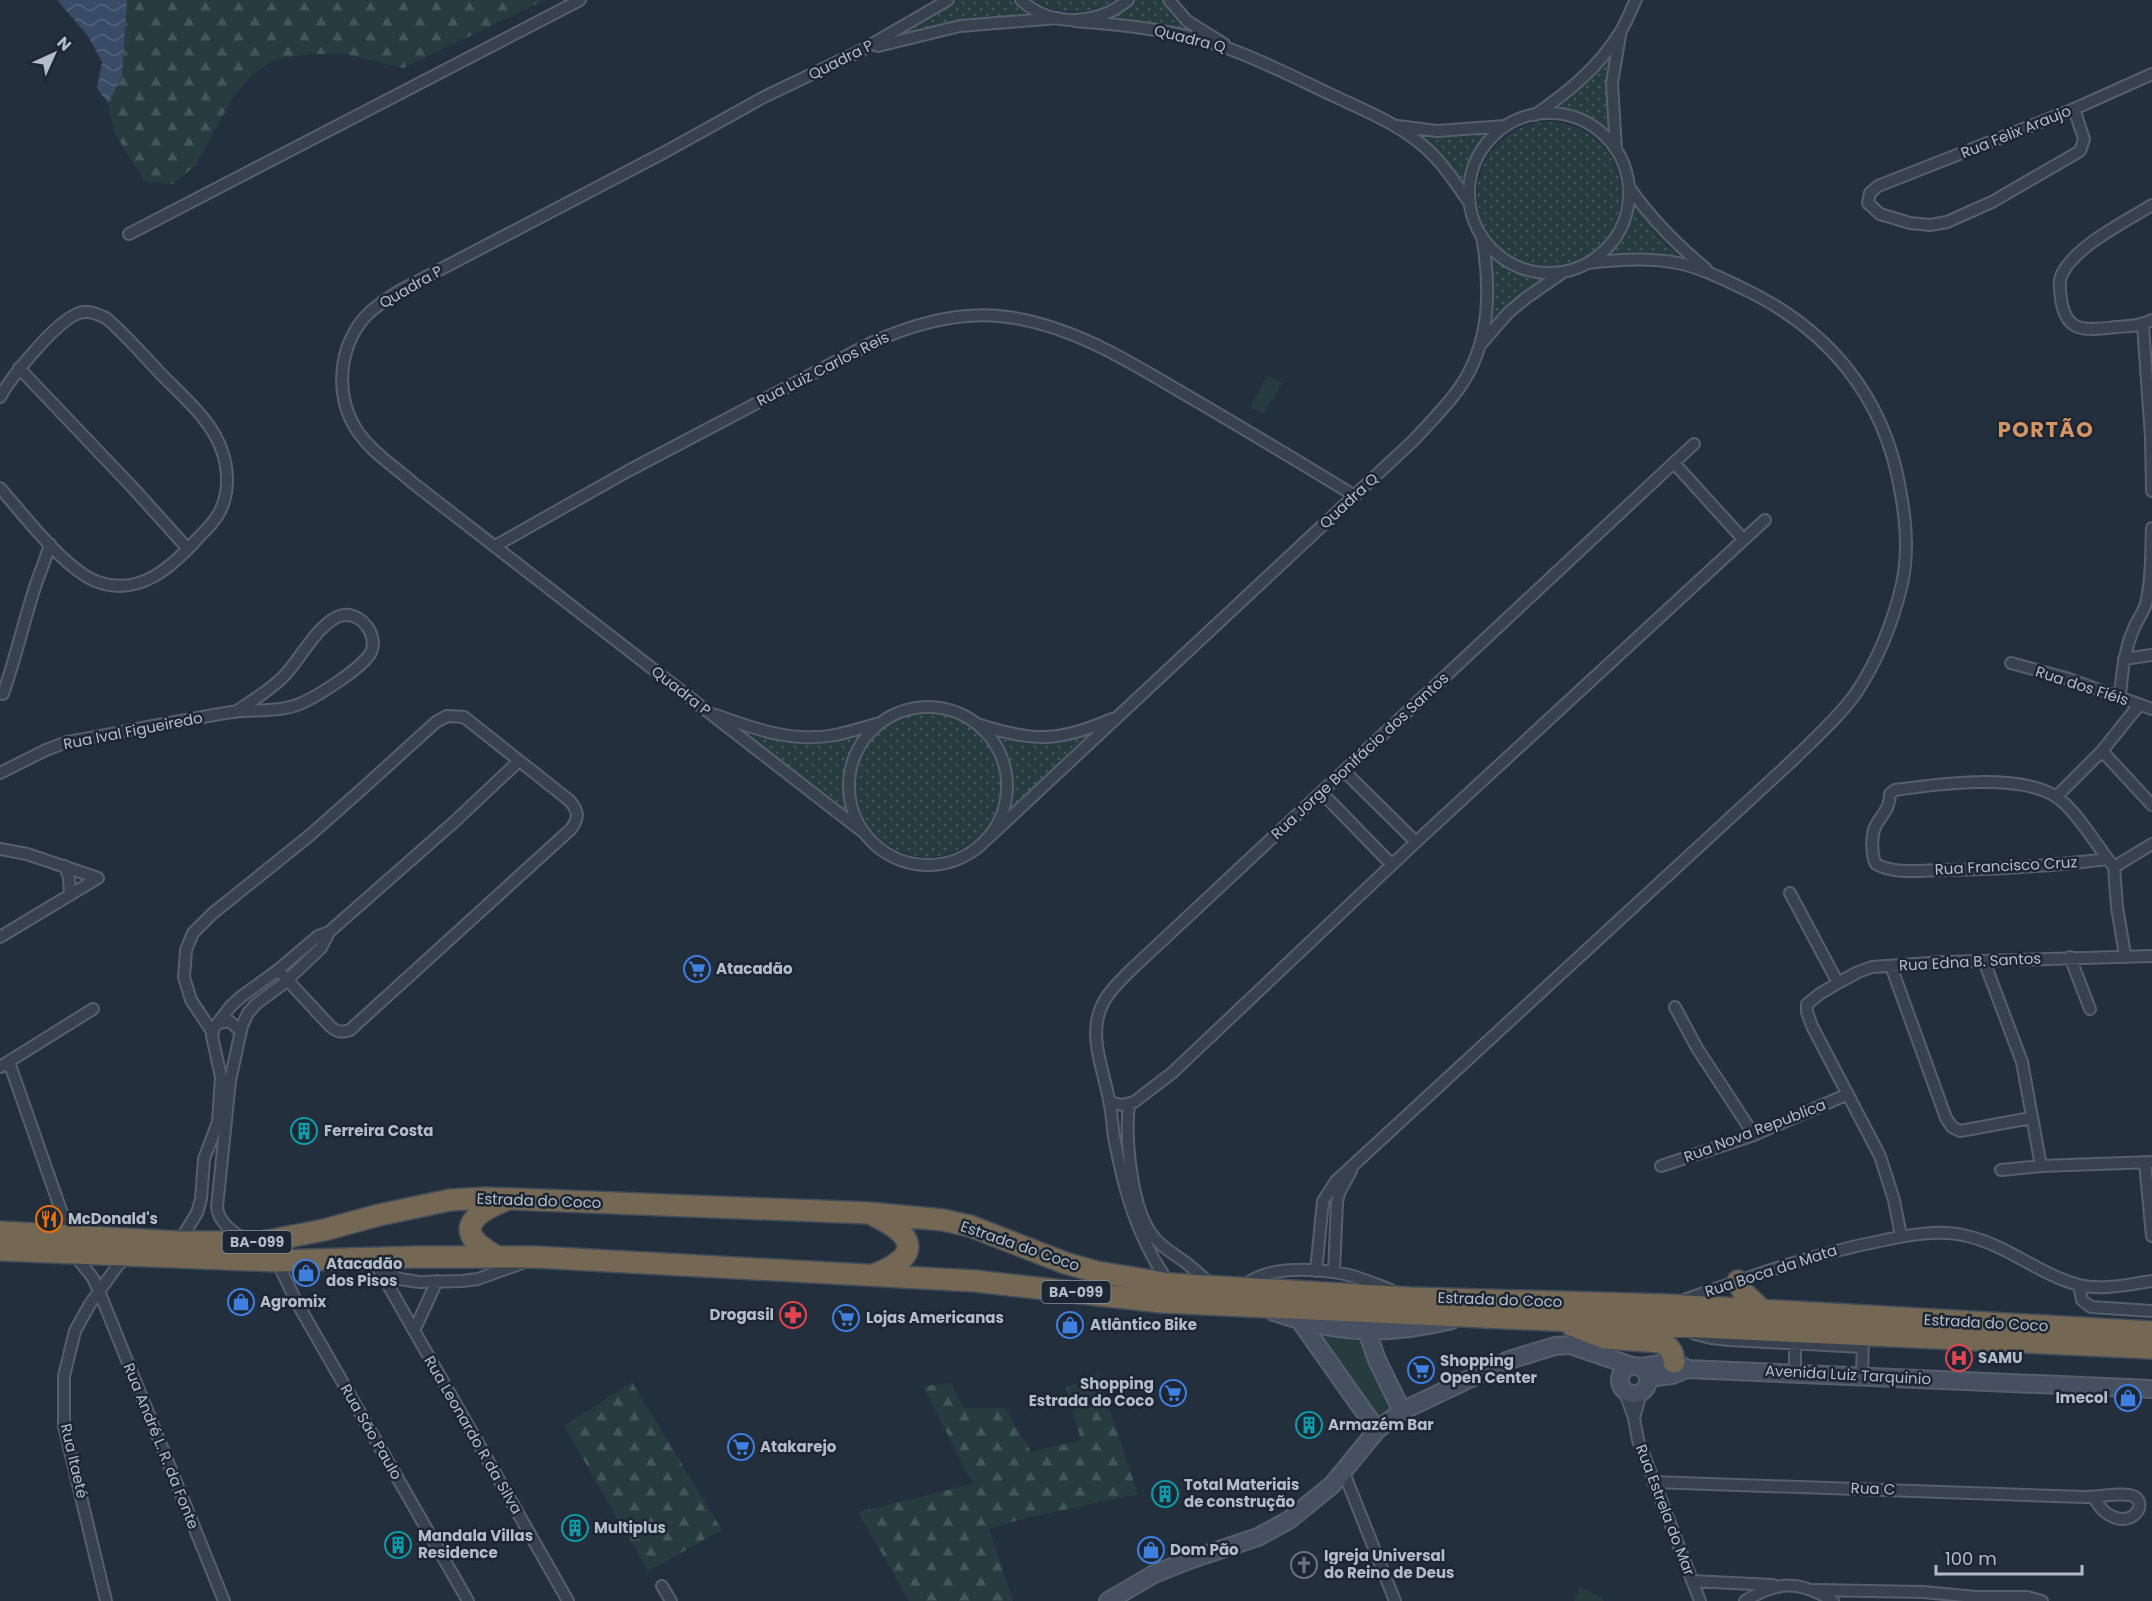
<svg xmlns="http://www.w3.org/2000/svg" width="2152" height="1601" font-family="Poppins,sans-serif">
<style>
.grass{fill:url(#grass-dots)}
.forest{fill:url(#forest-firs)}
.park{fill:#263c3f}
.water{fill:url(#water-waves)}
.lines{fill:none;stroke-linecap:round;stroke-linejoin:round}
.street-casing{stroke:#565f6c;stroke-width:14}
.secondary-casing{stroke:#565f6c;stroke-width:20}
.highway-casing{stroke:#434c59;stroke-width:24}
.street{stroke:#38414e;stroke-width:10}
.secondary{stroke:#465061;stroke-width:16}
.highway{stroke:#746855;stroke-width:21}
.labels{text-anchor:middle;stroke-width:5;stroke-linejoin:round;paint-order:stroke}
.shield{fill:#1d2633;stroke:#878f9c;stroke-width:1.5}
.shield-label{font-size:14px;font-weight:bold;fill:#b4bcc9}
.street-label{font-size:15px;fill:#b4bcc9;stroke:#1d2633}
.poi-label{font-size:15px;font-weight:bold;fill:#b4bcc9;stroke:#1d2633;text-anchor:start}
.district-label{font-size:21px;font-weight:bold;letter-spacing:1.5px;fill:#d59563;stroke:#1d2633}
</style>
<defs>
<pattern id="grass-dots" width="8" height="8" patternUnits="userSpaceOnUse" patternTransform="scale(1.5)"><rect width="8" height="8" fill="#263c3f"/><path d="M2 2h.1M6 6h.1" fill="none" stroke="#435659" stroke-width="1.8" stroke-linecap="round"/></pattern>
<pattern id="forest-firs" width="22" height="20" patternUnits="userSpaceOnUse" patternTransform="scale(1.5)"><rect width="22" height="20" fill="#263c3f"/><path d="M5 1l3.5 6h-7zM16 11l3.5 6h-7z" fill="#435659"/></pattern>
<pattern id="water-waves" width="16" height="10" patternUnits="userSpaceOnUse" patternTransform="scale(1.5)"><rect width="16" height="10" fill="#394c67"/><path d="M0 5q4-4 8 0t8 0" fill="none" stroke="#53647b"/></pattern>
</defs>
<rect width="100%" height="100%" fill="#242f3e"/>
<path class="grass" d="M958 0H1012L1030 14 967 20 896 37Z
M1034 0H1115C1090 15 1059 16 1034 0Z
M1134 0H1161L1173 18 1190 33 1161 25 1110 17Z
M1610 58 1606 103 1609 133 1582 114 1554 108 1588 83Z
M1477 194a72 72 0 1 1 144 0a72 72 0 1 1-144 0Z
M1489 132 1472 158 1465 187 1445 161 1416 134 1455 135Z
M1634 203 1658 236 1681 258 1642 253 1609 255 1628 227Z
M1490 256 1517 273 1543 279 1512 301 1489 326 1492 296Z
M856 785a72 72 0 1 1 144 0a72 72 0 1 1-144 0Z
M742 733C781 743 822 747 862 734 843 759 839 787 849 817Z
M1089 735 1008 811C1016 784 1011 760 996 737 1029 745 1058 745 1089 735Z"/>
<path class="forest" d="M127 0H545L403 68 346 54H314L277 58 252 75 233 97 196 165 173 184 145 182 114 132 108 103 122 77Z
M1098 1375 1138 1494 1021 1519 989 1529 1013 1601H909L858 1512 973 1484 923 1386 951 1383 964 1408H1005L1031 1452 1081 1440 1066 1387Z
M632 1382 722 1530 648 1571 564 1426Z"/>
<path class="park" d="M1268 375 1282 383 1264 414 1250 406Z
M1319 1330 1362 1337 1396 1410 1376 1424 1315 1336Z
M1580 1587 1604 1598 1603 1601H1574Z"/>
<path class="water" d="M57 0H127L122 77 108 103 97 88 102 62 88 36Z"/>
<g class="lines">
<defs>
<path id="street" d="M1021 0C1051 28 1098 25 1128 0
M1169 0 1187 21 1224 44
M1075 21C1128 25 1185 31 1235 51 1269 64 1302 81 1334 96 1368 112 1401 125 1428 150 1445 166 1457 185 1470 204
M878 46 960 26 1058 18
M2074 109 2084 139 2080 151 1992 202 1947 222 1930 225 1910 223 1880 214 1868 203 1870 193 1878 186 2074 109 2152 74
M1469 193a80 80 0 1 1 160 0a80 80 0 1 1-160 0Z
M1535 115C1568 92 1598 68 1619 34 1626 24 1630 11 1636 0
M1398 126 1437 131 1505 126
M1616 150 1612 83 1620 35
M1629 187C1651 219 1676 244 1706 269
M2152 205C2125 222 2079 244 2063 272 2058 280 2060 289 2061 299 2066 335 2088 330 2116 327 2129 326 2141 326 2152 320
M129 234 580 0
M2143 325 2151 437 2152 491
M1482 343 1508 313 1526 298 1562 273
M19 368 134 489 188 549
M0 397C12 376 56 321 79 313 89 310 97 314 106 318 125 334 142 354 160 373 182 396 212 420 222 451 228 467 229 488 223 504 219 517 208 528 199 537 173 566 140 597 98 582 65 570 24 515 0 488
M1674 463 1743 539
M495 546 628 471 871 343C913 324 960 310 1008 317 1073 326 1130 362 1186 395 1243 428 1299 462 1355 496
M2124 659 2152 655
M2011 663 2069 679 2152 709
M3 694C16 657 24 620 36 584 41 570 46 558 50 544
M2120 697C2122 673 2124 651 2134 628 2137 620 2144 612 2146 603 2152 579 2151 553 2152 528
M849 786a79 79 0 1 1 158 0a79 79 0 1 1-158 0Z
M716 715C754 729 794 743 835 735 849 732 862 728 876 724
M980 725C1034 742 1059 742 1112 719
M2102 751 2152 805
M1344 771 1416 842
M0 773 46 750 67 742C122 732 177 721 232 712 256 709 282 713 304 702 321 694 360 669 370 654 381 635 358 607 337 617 314 629 301 659 283 677 269 691 252 701 235 712
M1322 793 1392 865
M2056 797 2102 751 2139 705
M863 832 413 483C394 466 370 451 356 429 335 395 338 348 365 317 375 306 388 298 401 290L665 152 764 97 860 51 948 0
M986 840 1415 439C1430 422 1447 406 1460 387 1491 342 1491 288 1482 236
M0 849 27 854 98 878
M2107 859C2053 866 1999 869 1945 870 1923 870 1895 875 1876 864 1871 855 1871 834 1876 825 1883 813 1890 808 1890 794L1895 790C1937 784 2018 773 2055 796 2076 809 2098 848 2114 867
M65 866 69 878 70 895
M2114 867 2117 907 2125 955
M2114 867 2152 844
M1790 893 1838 983
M0 937 98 878
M2070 957 2090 1009
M1984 961 2022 1062 2041 1166
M1891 966 1946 1118 1952 1127 1960 1131 2031 1118
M1675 1007 1697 1048 1754 1135
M218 1023 229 1021 241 1031
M213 1033 191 1000 184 977 186 950 193 933 212 914 309 836 361 790 436 722 447 716 464 717 570 801C579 812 579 818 571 829L350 1030C341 1033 337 1032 330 1026L278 970
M9 1062 70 1236
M0 1067 93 1009
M1110 1102 1122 1105 1134 1102 1172 1073 1416 842 1765 520
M1129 1104C1125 1138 1131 1208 1153 1236 1161 1247 1174 1254 1185 1262 1194 1269 1202 1276 1210 1284
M2145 1163 2152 1236
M1661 1166 1754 1135 1848 1094
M2001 1170 2041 1166 2152 1162
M1901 1236 1894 1200 1880 1156 1812 1026 1807 1012V1004L1821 993 1838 983 1858 972 1872 967 1943 962 2152 956
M243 1239C231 1230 219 1223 217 1207L230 1081 242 1026 248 1013 256 1004 283 984 321 948 329 932
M179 1242 197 1213 201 1199 204 1159 218 1122 221 1077 212 1036 214 1028 230 1007 242 996 278 970 318 936 329 932 453 823 519 761
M73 1253 93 1278 99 1291 224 1601
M277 1261 296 1301 468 1601
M378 1269 400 1279 419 1282 462 1281 478 1279 525 1262
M379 1269 568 1601
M1316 1271 1323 1201 1336 1181 1794 759C1815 738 1839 717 1856 693 1878 660 1893 622 1902 584 1909 553 1906 520 1900 489 1884 395 1827 328 1742 288 1721 278 1701 268 1678 263 1648 257 1618 259 1588 263
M1334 1272 1337 1202 1339 1193 1351 1171
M1168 1282C1137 1236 1124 1191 1114 1137 1112 1125 1112 1112 1109 1100 1104 1071 1089 1039 1100 1010 1106 993 1122 979 1134 967L1694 444
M2079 1285 2082 1300 2091 1307 2152 1311
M1243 1287C1263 1267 1306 1268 1333 1272 1353 1274 1372 1283 1391 1290
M1684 1300C1749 1277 1813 1254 1880 1241 1908 1235 1939 1229 1967 1236 2007 1245 2040 1275 2079 1285 2103 1291 2129 1284 2152 1281
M414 1331 437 1281
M1695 1334 1711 1338 1729 1340 1862 1347
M1795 1345V1373
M1862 1376 1863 1340
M1624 1390 1634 1418 1638 1440 1700 1601
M1634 1418 1641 1393
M1344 1473 1395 1601
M1653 1482 2084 1497C2099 1497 2116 1493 2130 1495 2152 1500 2132 1533 2105 1512 2100 1508 2097 1502 2093 1497
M1692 1581 1773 1585
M662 1586 671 1601
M1815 1590 1923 1592 1975 1597H2027L2042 1601
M106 1601 64 1426V1376L75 1331 90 1304 118 1265 127 1257
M1745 1601C1778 1580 1801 1581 1833 1601"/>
<path id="secondary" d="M1274 1312C1338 1334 1387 1336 1452 1320
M1300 1321 1377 1430
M1367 1331 1377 1360 1402 1411
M1620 1380a14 14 0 1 1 28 0a14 14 0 1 1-28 0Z
M1641 1367 1674 1362 1684 1367
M1648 1378 1672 1375 1687 1369 2152 1389
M1108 1601 1154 1574 1192 1559 1258 1537 1289 1520 1332 1485 1377 1430 1402 1411 1509 1360 1555 1346 1570 1345 1632 1366"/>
<path id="highway" d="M875 1216C916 1235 921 1256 876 1274
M0 1232 179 1242H262L324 1230 379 1215 450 1200 486 1198 869 1213 943 1220 970 1226 1065 1263 1097 1272 1170 1284 1411 1298 1668 1305 2152 1332
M0 1250 277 1261 416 1257H536L975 1281 1161 1302 2152 1348
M496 1256C453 1233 469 1215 506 1200
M1738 1281 1743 1292 1763 1311
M1571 1325 1605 1338 1660 1342C1670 1346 1673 1351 1674 1362"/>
</defs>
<use href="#street" class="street-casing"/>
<use href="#secondary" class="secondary-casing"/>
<use href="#highway" class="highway-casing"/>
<use href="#street" class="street"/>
<use href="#secondary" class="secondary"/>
<use href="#highway" class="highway"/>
</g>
<defs>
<symbol id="supermarket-ring" viewBox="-11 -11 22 22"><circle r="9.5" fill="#1d2633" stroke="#3f7fe0" stroke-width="1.5"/><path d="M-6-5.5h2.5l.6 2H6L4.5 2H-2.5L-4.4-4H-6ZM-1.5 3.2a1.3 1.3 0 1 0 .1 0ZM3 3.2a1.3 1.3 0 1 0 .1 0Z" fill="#3f7fe0"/></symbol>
<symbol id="building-ring" viewBox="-11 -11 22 22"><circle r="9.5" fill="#1d2633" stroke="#0f9aa8" stroke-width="1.5"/><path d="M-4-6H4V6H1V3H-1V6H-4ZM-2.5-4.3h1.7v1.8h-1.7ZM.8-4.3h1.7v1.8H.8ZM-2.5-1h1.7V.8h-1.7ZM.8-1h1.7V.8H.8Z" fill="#0f9aa8"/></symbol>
<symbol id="restaurant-ring" viewBox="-11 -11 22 22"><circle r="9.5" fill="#1d2633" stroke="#e8710a" stroke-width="1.5"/><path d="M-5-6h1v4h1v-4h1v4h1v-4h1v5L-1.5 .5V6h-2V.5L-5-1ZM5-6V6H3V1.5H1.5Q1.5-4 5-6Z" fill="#e8710a"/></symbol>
<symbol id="shop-ring" viewBox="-11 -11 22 22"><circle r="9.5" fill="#1d2633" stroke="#3f7fe0" stroke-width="1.5"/><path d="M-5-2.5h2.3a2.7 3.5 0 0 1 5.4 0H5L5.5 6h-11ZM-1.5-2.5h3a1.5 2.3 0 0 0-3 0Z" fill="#3f7fe0"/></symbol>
<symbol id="pharmacy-ring" viewBox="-11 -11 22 22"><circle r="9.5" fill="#1d2633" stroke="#e0444e" stroke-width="1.5"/><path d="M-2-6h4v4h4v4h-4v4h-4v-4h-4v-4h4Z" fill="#e0444e"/></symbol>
<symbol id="hospital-ring" viewBox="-11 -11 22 22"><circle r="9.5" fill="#1d2633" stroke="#e0444e" stroke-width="1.5"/><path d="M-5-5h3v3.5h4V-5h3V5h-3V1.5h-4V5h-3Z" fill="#e0444e"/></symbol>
<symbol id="church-ring" viewBox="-11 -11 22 22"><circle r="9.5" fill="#1d2633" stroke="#6b7280" stroke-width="1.5"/><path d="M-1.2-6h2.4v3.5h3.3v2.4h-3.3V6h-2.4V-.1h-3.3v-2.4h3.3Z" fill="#6b7280"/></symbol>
</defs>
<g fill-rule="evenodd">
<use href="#supermarket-ring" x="682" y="954" width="30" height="30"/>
<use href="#building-ring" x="289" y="1116" width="30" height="30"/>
<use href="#restaurant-ring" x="34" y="1204" width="30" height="30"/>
<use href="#shop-ring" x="291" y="1258" width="30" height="30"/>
<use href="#shop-ring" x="226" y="1287" width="30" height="30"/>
<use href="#pharmacy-ring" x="778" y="1300" width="30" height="30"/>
<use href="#supermarket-ring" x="831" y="1303" width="30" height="30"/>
<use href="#shop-ring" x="1055" y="1310" width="30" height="30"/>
<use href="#hospital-ring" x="1944" y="1343" width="30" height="30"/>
<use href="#supermarket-ring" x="1406" y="1355" width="30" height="30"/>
<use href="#supermarket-ring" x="1158" y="1378" width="30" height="30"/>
<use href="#shop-ring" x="2113" y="1383" width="30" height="30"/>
<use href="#building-ring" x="1294" y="1410" width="30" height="30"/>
<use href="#supermarket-ring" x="726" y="1432" width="30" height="30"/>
<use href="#building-ring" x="1150" y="1479" width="30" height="30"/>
<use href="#building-ring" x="560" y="1513" width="30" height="30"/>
<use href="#building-ring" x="383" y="1530" width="30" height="30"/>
<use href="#shop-ring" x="1136" y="1535" width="30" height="30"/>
<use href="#church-ring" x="1289" y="1550" width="30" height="30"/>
</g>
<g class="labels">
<g class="shield">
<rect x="222.5" y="1231" width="69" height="22" rx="4.5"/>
<rect x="1041.5" y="1281" width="69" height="22" rx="4.5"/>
</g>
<g class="shield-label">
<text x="257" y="1247">BA-099</text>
<text x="1076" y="1297">BA-099</text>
</g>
<g class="street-label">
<text transform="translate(1190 39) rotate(14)" y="5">Quadra Q</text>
<text transform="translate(841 60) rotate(-27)" y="5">Quadra P</text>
<text transform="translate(2016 132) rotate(-22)" y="5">Rua Felix Araujo</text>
<text transform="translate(411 287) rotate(-30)" y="5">Quadra P</text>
<text transform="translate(823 369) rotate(-27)" y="5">Rua Luiz Carlos Reis</text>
<text transform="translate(1349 501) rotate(-43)" y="5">Quadra Q</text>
<text transform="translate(2082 686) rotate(18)" y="5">Rua dos Fiéis</text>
<text transform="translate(681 691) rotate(38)" y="5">Quadra P</text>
<text transform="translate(133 731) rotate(-11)" y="5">Rua Ival Figueiredo</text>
<text transform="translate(1360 756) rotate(-43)" y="5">Rua Jorge Bonifácio dos Santos</text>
<text transform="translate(2006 866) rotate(-3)" y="5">Rua Francisco Cruz</text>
<text transform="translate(1970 962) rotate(-3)" y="5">Rua Edna B. Santos</text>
<text transform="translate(1755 1131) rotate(-21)" y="5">Rua Nova Republica</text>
<text transform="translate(539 1201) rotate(2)" y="5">Estrada do Coco</text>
<text transform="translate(1020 1246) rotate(19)" y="5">Estrada do Coco</text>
<text transform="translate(1771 1271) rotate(-18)" y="5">Rua Boca da Mata</text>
<text transform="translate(1500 1300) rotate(2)" y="5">Estrada do Coco</text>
<text transform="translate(1986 1323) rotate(3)" y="5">Estrada do Coco</text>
<text transform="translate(1848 1375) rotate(3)" y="5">Avenida Luiz Tarquinio</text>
<text transform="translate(371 1432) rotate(60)" y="5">Rua São Paulo</text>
<text transform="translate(473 1435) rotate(60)" y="5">Rua Leonardo R da Silva</text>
<text transform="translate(161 1446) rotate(68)" y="5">Rua André L. R. da Fonte</text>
<text transform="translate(74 1461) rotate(77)" y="5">Rua Itaeté</text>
<text transform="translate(1873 1489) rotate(2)" y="5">Rua C</text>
<text transform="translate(1665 1510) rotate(69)" y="5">Rua Estrela do Mar</text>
</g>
<g class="poi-label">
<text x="716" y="974">Atacadão</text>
<text x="324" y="1136">Ferreira Costa</text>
<text x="68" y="1224">McDonald's</text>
<text x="326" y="1269">Atacadão<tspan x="326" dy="17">dos Pisos</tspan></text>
<text x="260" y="1307">Agromix</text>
<text x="774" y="1320" text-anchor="end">Drogasil</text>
<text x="866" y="1323">Lojas Americanas</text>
<text x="1090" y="1330">Atlântico Bike</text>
<text x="1978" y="1363">SAMU</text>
<text x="1440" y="1366">Shopping<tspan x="1440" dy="17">Open Center</tspan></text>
<text x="1154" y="1389" text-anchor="end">Shopping<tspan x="1154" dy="17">Estrada do Coco</tspan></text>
<text x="2108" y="1403" text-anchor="end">Imecol</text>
<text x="1328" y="1430">Armazém Bar</text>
<text x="760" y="1452">Atakarejo</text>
<text x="1184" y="1490">Total Materiais<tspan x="1184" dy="17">de construção</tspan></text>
<text x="594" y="1533">Multiplus</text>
<text x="418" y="1541">Mandala Villas<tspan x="418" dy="17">Residence</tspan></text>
<text x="1170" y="1555">Dom Pão</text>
<text x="1324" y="1561">Igreja Universal<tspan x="1324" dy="17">do Reino de Deus</tspan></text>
</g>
<g class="district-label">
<text x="2046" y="437">PORTÃO</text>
</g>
</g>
<g transform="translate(54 54) rotate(45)" stroke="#1d2633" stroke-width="4.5" paint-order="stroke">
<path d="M0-4.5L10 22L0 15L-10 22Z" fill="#b4bcc9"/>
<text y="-9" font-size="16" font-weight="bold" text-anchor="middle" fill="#b4bcc9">N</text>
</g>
<path d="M1936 1565v9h146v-9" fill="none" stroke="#b4bcc9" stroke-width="3"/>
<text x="1945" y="1565" font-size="18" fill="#b4bcc9" stroke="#1d2633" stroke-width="4.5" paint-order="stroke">100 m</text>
</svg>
